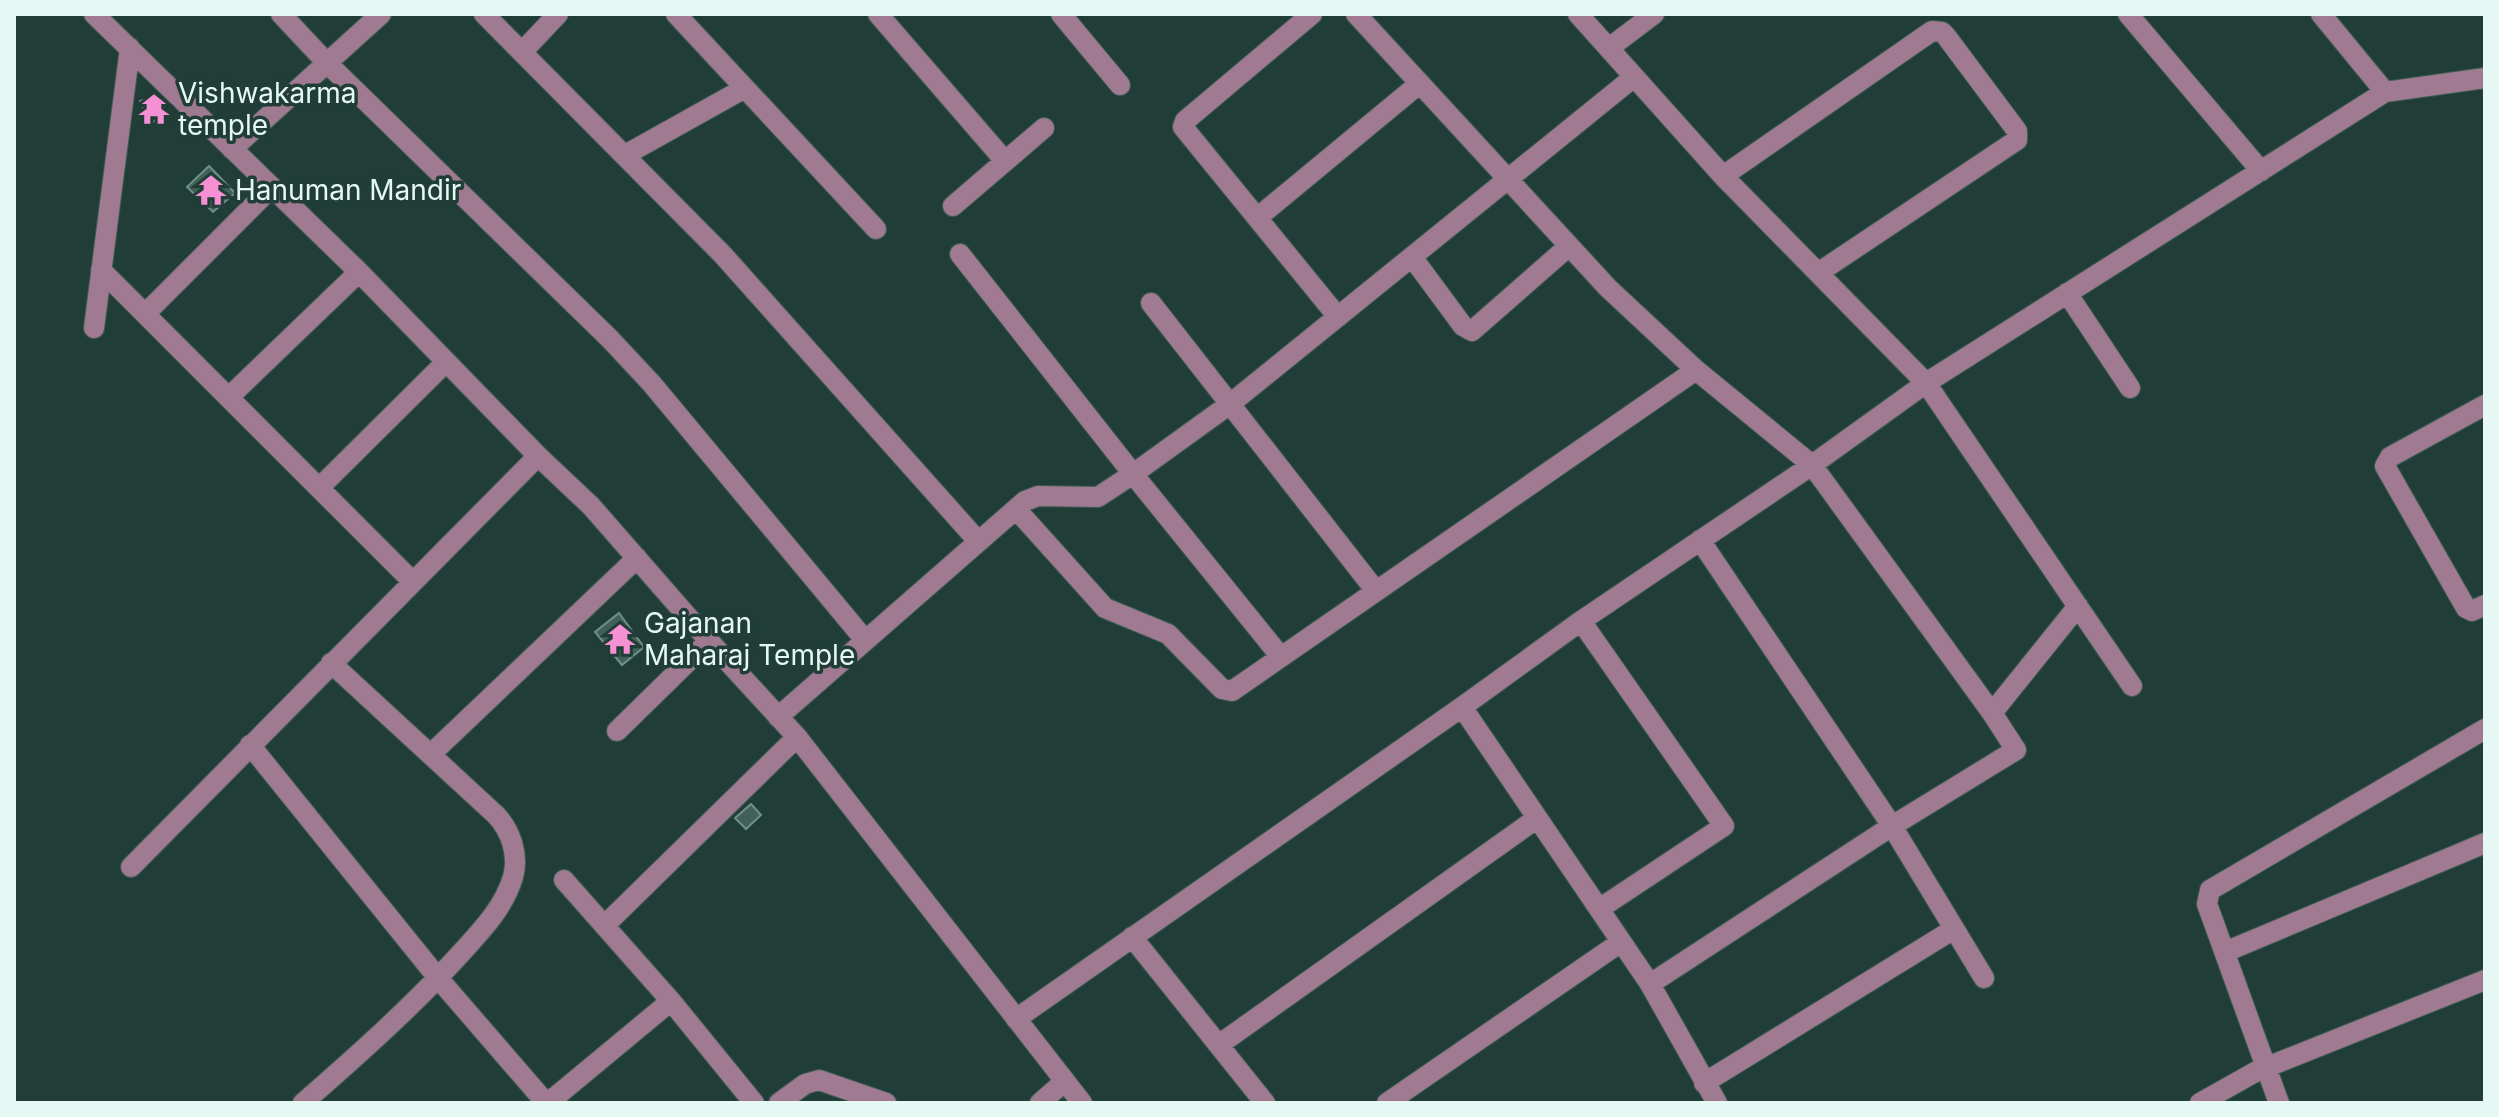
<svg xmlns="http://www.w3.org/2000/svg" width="2499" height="1117" font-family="Inter,sans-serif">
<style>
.building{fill:#416058;stroke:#6f8f87;stroke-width:2}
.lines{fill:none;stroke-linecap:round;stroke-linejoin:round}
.minor-casing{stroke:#405c55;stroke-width:22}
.minor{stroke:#9f7a90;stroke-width:20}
.labels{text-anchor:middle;stroke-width:7;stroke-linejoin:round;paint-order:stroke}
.poi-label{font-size:28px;fill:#e6f8f3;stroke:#203e37;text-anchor:start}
</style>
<rect width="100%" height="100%" fill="#203e37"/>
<path class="building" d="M157 95 168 116 150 123 140 101Z
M209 166 235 193 213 212 187 187Z
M619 613 644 647 622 665 595 632Z
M751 804 761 815 746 829 735 818Z"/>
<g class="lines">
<defs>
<path id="minor" d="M94 14 359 272 538 456 591 506 709 641 797 737 1082 1103
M281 14 326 62 610 339 652 384 865 640
M484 14 723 255 978 541
M676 14 876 229
M878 14 1005 161
M1061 14 1120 85
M1312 14 1185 121 1183 127 1338 317
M1356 14 1608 288 1696 370 1812 465 1992 713 2016 750 1892 826 1650 984
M1578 14 1723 176 1926 383 2132 686
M2128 14 2261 171
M2321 14 2385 92
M1609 48 1654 14
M522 52 558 14
M232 149 381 14
M625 155 745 88
M1723 176 1932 31 1942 32 1946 36 2017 131V140L1818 273
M953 206 1044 128
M1257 218 1419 84
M960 254 1133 474 1281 657
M1412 257 1463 326 1472 331 1569 246
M101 270 413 582
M2067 293 2130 388
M1151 303 1376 591
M145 314 272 187
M94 328 130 48
M229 397 359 272
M2485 405 2390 457 2385 466 2466 608 2472 611 2485 605
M319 488 446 362
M1016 509 1105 608 1168 634 1222 689 1232 691 1696 370
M1700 540 1892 826 1984 978
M1581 621 1724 826 1599 909
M1462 707 1650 984 1717 1103
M1992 713 2078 606
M778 717 1025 501 1038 496 1098 497 1133 474 1230 404 1634 77
M617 731 709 641
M250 745 438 978 546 1103
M431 754 637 558
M131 867 538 456
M564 880 671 1001 754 1103
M605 925 797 737
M1132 937 1265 1103
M2225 952 2485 843
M1016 1019 1462 707 1581 621 1812 465 1926 383 2385 92 2485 78
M1220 1044 1536 819
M1704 1083 1954 929
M303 1103C358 1055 413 1006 462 952 483 929 504 907 513 877 519 855 511 831 496 815L331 663
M548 1103 671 1001
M779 1103 805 1084 819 1080 886 1103
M1040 1103 1065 1081
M1387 1103 1621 942
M2200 1103 2257 1071 2485 980
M2279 1103 2207 904 2210 890 2485 729"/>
</defs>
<use href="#minor" class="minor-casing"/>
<use href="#minor" class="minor"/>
</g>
<defs>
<symbol id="temple-bare" viewBox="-9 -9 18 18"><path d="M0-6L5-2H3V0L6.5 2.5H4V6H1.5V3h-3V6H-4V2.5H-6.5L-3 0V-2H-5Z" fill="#f591d2" stroke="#203e37" stroke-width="2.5" paint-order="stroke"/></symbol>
</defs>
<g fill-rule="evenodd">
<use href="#temple-bare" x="132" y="87" width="44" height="44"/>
<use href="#temple-bare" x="189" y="168" width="44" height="44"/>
<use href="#temple-bare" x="598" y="617" width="44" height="44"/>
</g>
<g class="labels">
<g class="poi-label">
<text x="178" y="103">Vishwakarma<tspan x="178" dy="32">temple</tspan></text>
<text x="235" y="200">Hanuman Mandir</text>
<text x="644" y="633">Gajanan<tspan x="644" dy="32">Maharaj Temple</tspan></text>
</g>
</g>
<rect width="2499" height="1117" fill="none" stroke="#e6f8f3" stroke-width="32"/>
</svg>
